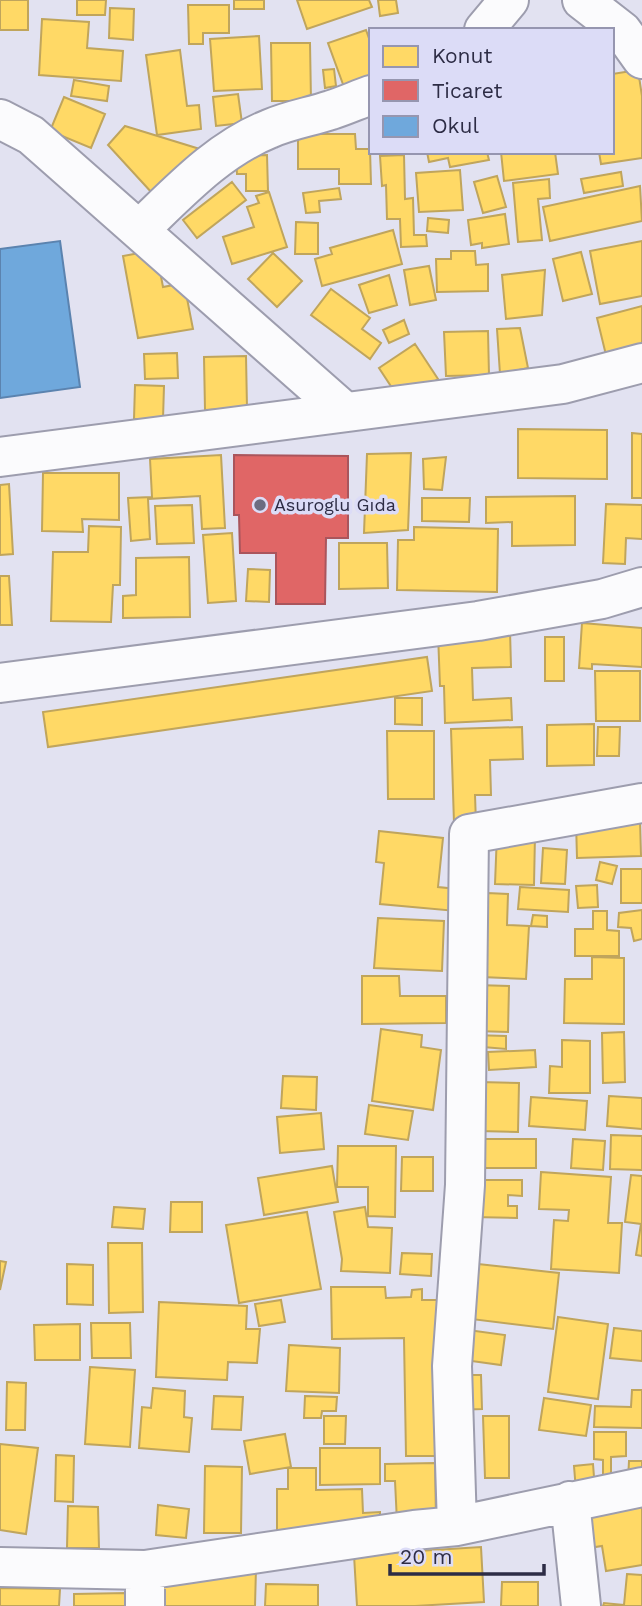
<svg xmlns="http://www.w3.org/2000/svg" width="642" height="1606" font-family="'Work Sans',sans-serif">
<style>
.homes{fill:#ffd966;stroke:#c0a55c;stroke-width:2}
.shops{fill:#e06666;stroke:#aa555c;stroke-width:2}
.schools{fill:#6fa8dc;stroke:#5b83af;stroke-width:2}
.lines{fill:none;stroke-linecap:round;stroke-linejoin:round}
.minor-casing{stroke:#9d9dae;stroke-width:42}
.minor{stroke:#fbfbfd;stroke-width:38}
.poi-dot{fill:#6c6c81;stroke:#dcdcf7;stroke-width:2.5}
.labels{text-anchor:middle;stroke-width:7;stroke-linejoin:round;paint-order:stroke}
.poi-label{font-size:18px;fill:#2d2c45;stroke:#dcdcf7;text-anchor:start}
</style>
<rect width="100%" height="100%" fill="#e2e2f1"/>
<path class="homes" d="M0 0H28V30H0Z
M77 0H106L105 15H77Z
M234 0H264V9H234Z
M297 0H369L372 7 307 29Z
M378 0H396L398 13 380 16Z
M188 5H229V33H203V44H189Z
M110 8 134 9 133 40 109 38Z
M42 19 89 22 87 48 123 51 121 81 39 75Z
M366 30 371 44V77L344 87 328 43Z
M259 36 262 89 214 91 210 39Z
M271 43H310L311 101H272Z
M180 50 187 106 199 105 201 129 157 135 146 55Z
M334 69 336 86 325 88 323 70Z
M638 70 642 96V158L601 164 599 152H612V74Z
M74 80 109 86 107 101 71 96Z
M238 94 242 123 216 126 213 97Z
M64 97 105 114 91 148 50 131Z
M125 126 203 150 153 194 108 145Z
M298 134H355L356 149H370L371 184H339V169H298Z
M427 152H487L489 160 450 167 448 158 429 162Z
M501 152H555L558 174 504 181Z
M267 155 268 191H246V174H237L236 156Z
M404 155 405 199 413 198 414 235H426L427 246 401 247 400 219H387L386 185 382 186 380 156Z
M460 170 463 210 419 212 416 173Z
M621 172 623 186 584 193 581 179Z
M497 176 506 207 483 213 474 182Z
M549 179 550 198 538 199 542 240 518 242 513 183Z
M232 182 246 200 197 238 183 220Z
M640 186 642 221 550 241 543 207Z
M339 188 341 199 319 201 320 212 306 213 303 193Z
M269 192 287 247 232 264 223 237 254 227 247 207 259 203 256 196Z
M505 214 509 244 482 248V243L471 245 468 220Z
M428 218 449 220 448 233 427 231Z
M296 222 318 223V254H295Z
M393 230 402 264 322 286 315 259 332 254 330 248Z
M642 241V296L600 304 590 251Z
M156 250 163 287 184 283 193 329 138 338 123 256Z
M451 251H475L476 265 488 264V291L437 292 436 259H451Z
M581 252 592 294 563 301 553 259Z
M273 253 302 281 277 307 248 279Z
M429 266 436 300 410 305 404 270Z
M545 270 542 315 506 319 502 275Z
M389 275 397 305 369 313 359 285Z
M331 289 370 318 362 329 381 343 370 359 311 315Z
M642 306V345L606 355 597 318Z
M404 320 409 334 389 343 383 330Z
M520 328 528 368 500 374 497 329Z
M488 331 489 375 446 376 444 332Z
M415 344 438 379 402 403 379 368Z
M177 353 178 378 145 379 144 354Z
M246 356 247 408 205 410 204 357Z
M135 385 164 386 163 419H134Z
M518 429 607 430V479L518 478Z
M632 433 642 434V498H632Z
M411 453 408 530 364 533 367 454Z
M221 455 225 528 202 529 200 496 148 499 150 539 131 541 128 498 152 497 150 459Z
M446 457 442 490 424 489 423 459Z
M43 473H119V520L82 519 83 532 42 531Z
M9 484 13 554 0 555V485Z
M575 496V545L512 546V522L486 523V497Z
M422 498H470L469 522 422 521Z
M606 504 642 505V539L626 538 625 564 603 563Z
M192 505 194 543 157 544 155 506Z
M89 526 121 527 120 585H113L111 622 51 621 53 552H88Z
M414 527 498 529 497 592 397 590 398 540H414Z
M232 533 236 601 208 603 203 535Z
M339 543H387L388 588 339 589Z
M189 557 190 617 123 618V596L136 595V558Z
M248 569 270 570 269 602 246 601Z
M0 576H9L12 625H0Z
M582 623 642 628V667L592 664V669L579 668Z
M510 631 511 667 472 668 473 700 511 698 512 720 445 723 444 686H440L438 634Z
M545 637H564V681H545Z
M427 657 432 691 48 747 43 712Z
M595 671H640V721H596Z
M395 698H422V725L395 724Z
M594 724V765L547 766V725Z
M522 727 523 759 490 760 491 795H475L476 823H454L451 729Z
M598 727H620L619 756H597Z
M387 731H434V799H388Z
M640 820 641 856 577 858 576 822Z
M379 831 443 838 438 887 457 889 456 911 380 904 384 863 376 862Z
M497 833 535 835 534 885 495 884Z
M543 848 567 850 565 884 541 883Z
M600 862 617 866 612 884 596 880Z
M621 869H642V903H621Z
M597 885 598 907 578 908 576 886Z
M520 887 569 890 568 912 518 909Z
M487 893 508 894 507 925 529 926 526 979 482 977Z
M642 910V939L634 941 631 928 618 927 619 913Z
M593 911H607V930L619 931V956H575V929H593Z
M533 915 547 916V927L531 926Z
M378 918 444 921 442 971 374 968Z
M592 957 624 958V1024L564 1023 565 979H592Z
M362 976H399L400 996H446V1023L362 1024Z
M476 985 509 986 508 1032 475 1031Z
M381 1029 422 1035 421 1047 441 1050 433 1110 372 1101Z
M624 1032 625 1082 603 1083 602 1033Z
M472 1035 506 1036V1049L483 1047Z
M562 1040 590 1041V1093H549L550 1066 562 1067Z
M535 1050 536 1067 489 1070 488 1052Z
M283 1076 317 1077 316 1110 281 1108Z
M479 1082 519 1083 518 1132 478 1131Z
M609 1096 642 1098V1129L607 1126Z
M531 1097 587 1101 585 1130 529 1126Z
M369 1105 413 1111 408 1140 365 1134Z
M321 1113 324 1149 280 1153 277 1117Z
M611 1135 642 1136V1170L610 1169Z
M480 1139H536V1168H480Z
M573 1139 605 1141 603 1170 571 1168Z
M338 1146H396L395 1217 368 1216V1187H337Z
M402 1157H433V1191H401Z
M332 1166 338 1202 264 1215 258 1178Z
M541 1172 611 1177 608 1223H622L619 1273 551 1269 554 1220 568 1221 569 1210 539 1209Z
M631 1175 642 1176V1256L636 1255 641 1224 625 1222Z
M472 1180H522V1196L508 1195V1206H517V1218L472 1217Z
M171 1202H202V1232H170Z
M114 1207 145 1209 143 1229 112 1227Z
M365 1207 368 1227 392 1228 390 1273 341 1271 342 1259 334 1212Z
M307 1212 321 1289 239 1303 226 1225Z
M108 1243H142L143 1312 109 1313Z
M402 1253 432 1254 431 1276 400 1274Z
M0 1261 6 1262 0 1290Z
M67 1264 93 1265V1305L67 1304Z
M478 1264 559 1273 553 1329 471 1319Z
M331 1287H385L386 1298 411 1297 412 1290 422 1289V1300H449L451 1456H406L404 1338 332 1339Z
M281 1300 285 1322 259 1326 255 1304Z
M159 1302 247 1306 246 1329H260L257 1363 228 1362 227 1380 156 1377Z
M558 1317 608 1324 598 1399 548 1392Z
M91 1323H130L131 1358H92Z
M80 1324V1360H35L34 1325Z
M614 1328 642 1331V1361L610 1358Z
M468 1330 505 1335 501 1365 464 1360Z
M289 1345 340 1348 339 1393 286 1391Z
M90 1367 135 1370 130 1447 85 1444Z
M454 1375H481L482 1409 455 1410Z
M7 1382 26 1383 25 1430H6Z
M153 1388 185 1391 184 1417 192 1418 189 1452 139 1448 142 1407 151 1408Z
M632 1390H642V1428L594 1427 595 1406 631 1407Z
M214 1396 243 1397 241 1430 212 1429Z
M305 1396 337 1397 336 1411H322L321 1418H304Z
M544 1398 591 1405 586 1436 539 1430Z
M324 1416H346L345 1444H324Z
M483 1416H509V1478H485Z
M594 1432H626V1456L611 1457V1484H603V1460L594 1459Z
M285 1434 291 1467 250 1474 244 1441Z
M0 1444 38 1448 26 1534 0 1530Z
M320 1448H380V1484L320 1485Z
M56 1455 74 1456 73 1502 55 1501Z
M629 1461H642V1480H628Z
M435 1463 436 1521 397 1522 395 1481H385V1464Z
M593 1464 595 1490 576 1491 574 1466Z
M205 1466 242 1467 241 1533H204Z
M288 1468H316V1490L362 1489 363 1513 380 1512V1528L277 1530V1489H288Z
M642 1502V1565L606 1571 602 1546 589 1548 583 1503Z
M158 1505 189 1509 186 1538 156 1535Z
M68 1506 98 1507 99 1548H67Z
M481 1547 484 1602 415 1606H357L354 1555Z
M161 1565 256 1568 255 1606H160Z
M627 1574 642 1575V1606H603L604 1603 624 1605Z
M502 1582H538V1606H501Z
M266 1584 318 1585V1606H265Z
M0 1588 60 1589 59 1606H0Z
M127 1593V1606H74V1594Z"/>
<path class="shops" d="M234 455 348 456V538H326L325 604H276V553H240L239 515H234Z"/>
<path class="schools" d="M60 241 80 387 0 398V249Z"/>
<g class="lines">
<defs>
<path id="minor" d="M582 0 622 31 642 59
M484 30 509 0
M0 119 31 135 345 412
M139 230C179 192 217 150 269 129 289 120 310 117 331 110 344 106 357 100 371 95
M0 457 563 384 642 363
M0 683 478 621 602 599 642 587
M570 1501 581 1606
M457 1526 452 1366 465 1185 469 834 642 803
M0 1567 145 1570 414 1530 457 1526 642 1487
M145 1606V1570"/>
</defs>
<use href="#minor" class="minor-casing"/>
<use href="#minor" class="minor"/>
</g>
<circle class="poi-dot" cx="260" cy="505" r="7"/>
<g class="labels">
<g class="poi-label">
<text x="274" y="511">Asuroglu Gıda</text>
</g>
</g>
<rect x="369" y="28" width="245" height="126" fill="#dcdcf7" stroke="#9696b0" stroke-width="2"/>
<rect x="383" y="46" width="35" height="21" fill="#ffd966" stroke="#9696b0" stroke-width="2"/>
<text x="432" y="63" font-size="21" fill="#2d2c45">Konut</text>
<rect x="383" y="80" width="35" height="21" fill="#e06666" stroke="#9696b0" stroke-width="2"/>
<text x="432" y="98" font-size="21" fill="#2d2c45">Ticaret</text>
<rect x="383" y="116" width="35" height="21" fill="#6fa8dc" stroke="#9696b0" stroke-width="2"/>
<text x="432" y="133" font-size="21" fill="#2d2c45">Okul</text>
<path d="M390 1564v10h154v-10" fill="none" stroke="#2d2c45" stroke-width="3.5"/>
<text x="400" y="1564" font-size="21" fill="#2d2c45" stroke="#dcdcf7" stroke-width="5" paint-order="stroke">20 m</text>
</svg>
